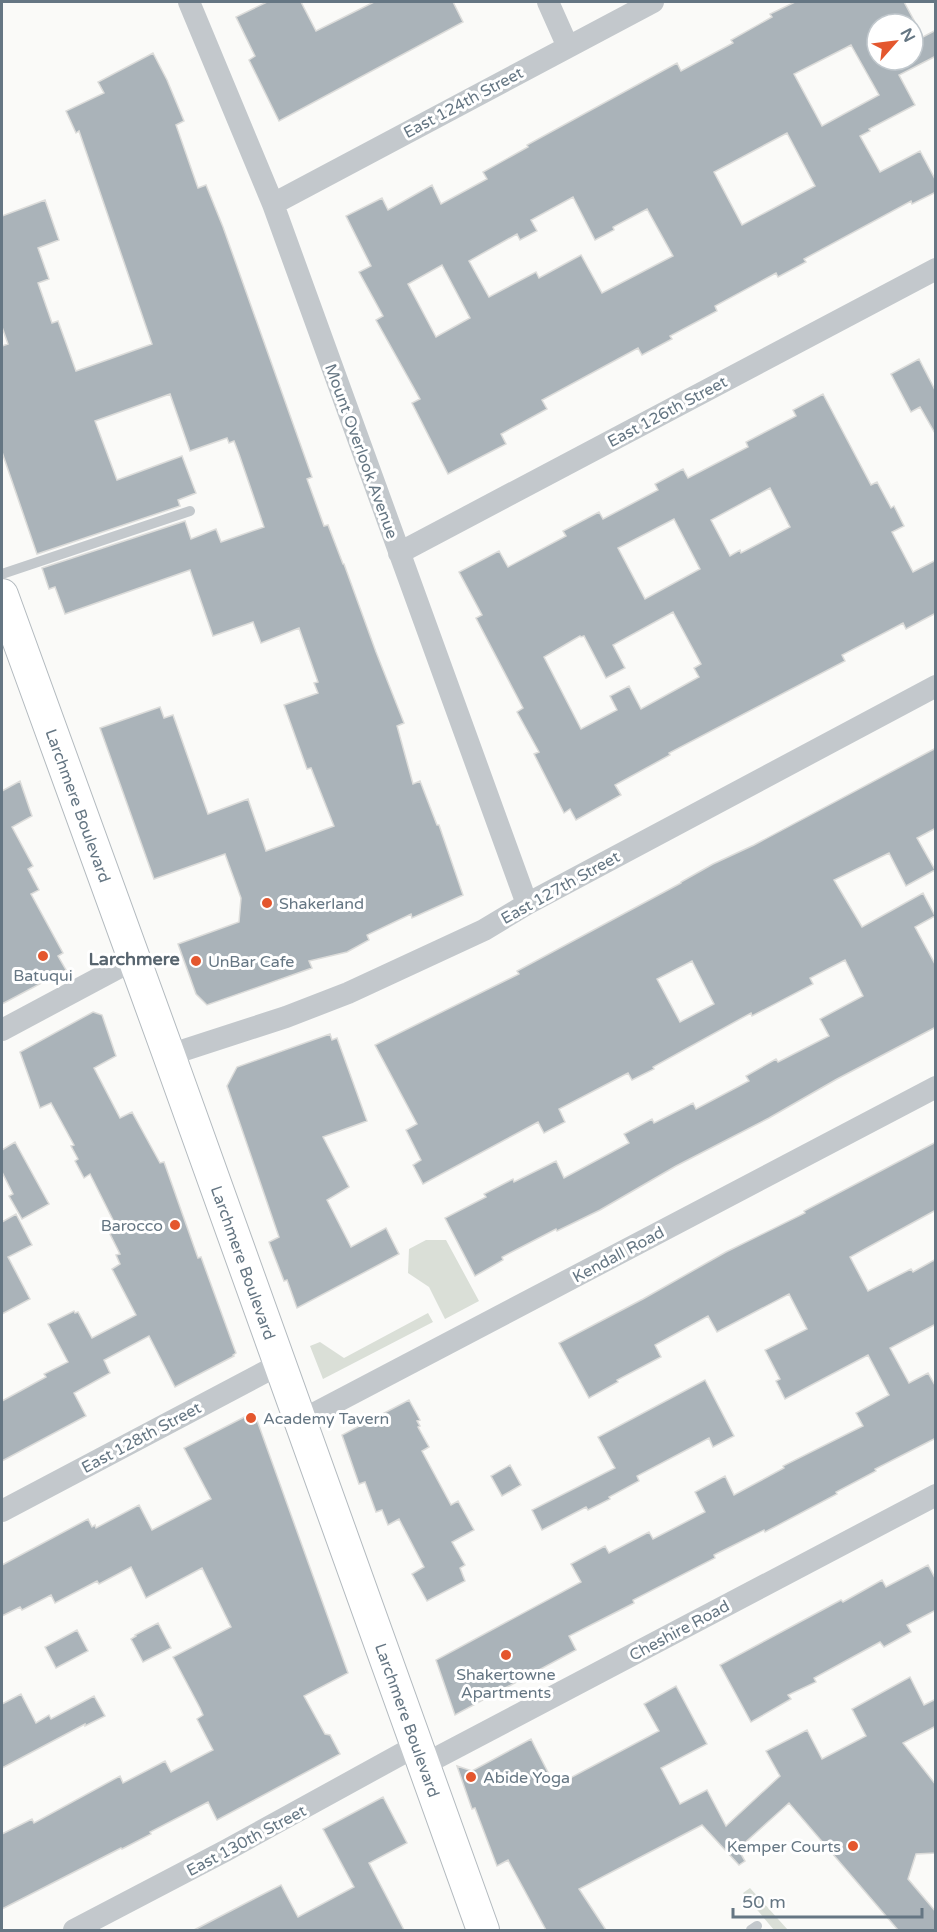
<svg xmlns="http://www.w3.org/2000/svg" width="937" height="1932" font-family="'Varela Round',sans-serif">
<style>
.green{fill:#dadfd7}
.building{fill:#aab3b9;stroke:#dcdcda;stroke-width:1.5;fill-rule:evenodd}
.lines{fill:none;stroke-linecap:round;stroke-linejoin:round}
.secondary-casing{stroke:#b3babf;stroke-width:34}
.service{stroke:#c3c8cc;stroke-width:10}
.minor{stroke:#c3c8cc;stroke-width:22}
.secondary{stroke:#fff;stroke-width:32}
.poi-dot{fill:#e4572e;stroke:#fff;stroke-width:2}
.labels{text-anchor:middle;stroke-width:6;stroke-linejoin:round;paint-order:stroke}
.street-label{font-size:16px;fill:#657683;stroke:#fff}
.poi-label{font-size:16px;fill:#657683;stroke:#fff;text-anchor:start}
.neighbourhood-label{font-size:18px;font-weight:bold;fill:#57646e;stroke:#fff}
</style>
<rect width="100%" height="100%" fill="#fafaf8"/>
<path class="green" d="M426 1240H446L479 1301 445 1319 429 1287 408 1273 409 1249Z
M428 1313 433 1322 323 1379 310 1346 320 1342 344 1358Z
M750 1888 788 1930H774L743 1893Z"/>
<path class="building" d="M267 2H301L316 31 374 2H453L463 22 279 121 249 60 255 56 236 17Z
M795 2H904L923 37 936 30V56L899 75 915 105 869 129 870 131 860 136 880 172 920 151 936 181V192L912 204 911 201 804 259 806 262 778 277 776 273 715 306 717 311 670 336 672 339 642 355 638 348 542 400 547 409 501 434 506 444 448 474 412 403 420 399 376 320 383 316 359 272 371 266 346 216 382 198 388 210 432 185 441 204 487 179 483 172 528 147 527 145 677 63 681 71 733 43 731 40 772 17 770 14ZM877 24H913V60H877ZM851 45 879 95 822 126 794 74ZM787 133 815 186 742 225 714 172ZM573 197 595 240 614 230 613 227 647 209 673 256 602 293 581 255 539 278 536 272 489 297 469 261 517 234 520 240 537 231 531 220ZM442 265 470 318 436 337 408 284Z
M153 53 167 80 184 121 176 125 198 188 206 185 223 227 312 477 307 479 324 526 328 525 343 564H344L376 652 404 723 397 726 413 784 420 781 437 825H439L463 895 412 918 411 914 367 935 369 940 347 952 309 961 312 968 207 1005 196 994 178 944 239 922 241 898 225 854 154 879 100 728 160 707 164 718 173 715 208 814 248 799 266 851 334 826 311 768 307 769 284 705 318 693 314 683 318 682 299 628 261 643 253 622 213 636 190 570 65 614 55 587 49 589 42 568 185 521 191 539 216 529 221 542 264 527 239 454 234 441 229 443 227 438 190 451 170 394 95 421 117 480 182 456 196 493 178 500 180 506 37 554 2 452V346L8 344 2 327V216L45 200 59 240 38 248 49 279 38 283 52 323 58 321 76 371 152 344 79 131 76 133 66 111 104 93 98 82Z
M919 359 936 392V435L920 407 911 412 891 374Z
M823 394 871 485 877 482 891 508 894 506 904 526 892 532 913 572 936 560V613L906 629 903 623 842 655 845 661 669 753 670 755 615 785 621 795 576 820 570 809 564 813 534 754 539 752 517 712 523 708 476 618 482 615 459 572 499 551 508 567 566 536 563 531 599 512 603 519 658 490 655 484 683 469 688 478 748 447 746 442 796 416 793 410ZM770 488 790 527 741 553 740 550 730 556 711 520ZM674 519 700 569 645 599 618 548ZM673 612 701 664 694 668 699 677 641 709 629 686 610 696 617 710 581 729 544 657 580 636 581 637 584 636 606 678 625 668 613 645Z
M936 748V828L917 838 935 870 906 886 889 853 834 880 862 927 923 893 935 916 915 927 936 966V1027L837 1079 769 1118 676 1166 600 1210 557 1231 556 1229 502 1257 503 1260 475 1276 445 1218 486 1197 484 1194 513 1179 514 1182 556 1161 564 1178 629 1143 624 1134 652 1119 654 1123 693 1103 696 1109 749 1081 746 1076 776 1059 778 1062 829 1036 820 1019 863 996 845 960 810 978 813 984 752 1016 751 1013 653 1067 654 1069 632 1080 628 1073 559 1109 565 1122 544 1133 538 1122 423 1184 413 1165 421 1160 406 1130 417 1124 375 1045 519 974 517 971 681 883V882L713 864 754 845ZM692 961 714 1004 680 1022 657 979Z
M20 781 32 816 12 827 33 866 28 869 39 890 31 894 63 953 58 956 66 970 2 1004V791Z
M93 1012 102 1015 116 1056 94 1068 120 1118 132 1112 160 1163 164 1162 198 1258 201 1257 236 1353 233 1355 234 1356 175 1387 149 1336 104 1360 110 1373 74 1393 86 1416 2 1461V1401L46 1377 44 1374 68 1362 48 1324 74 1311 75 1313 78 1312 92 1338 136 1315 112 1269 120 1264 116 1255 120 1254 110 1234 118 1230 90 1174 84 1178 75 1161 78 1159 71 1146 74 1145 51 1103 40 1108 20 1052Z
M330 1034 332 1040 337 1038 367 1121 323 1137 349 1187 327 1200 351 1247 386 1228 399 1254 297 1308 287 1280 284 1281 269 1242 279 1237 227 1086 237 1067Z
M15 1142 49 1204 22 1219 9 1196 13 1194 2 1172V1150Z
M936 1142V1210L850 1257 868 1291 911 1269 913 1272 936 1259V1324L890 1348 909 1383 928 1373 936 1387V1438L875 1469 876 1471 836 1492 837 1494 765 1532 764 1530 714 1555 715 1558 633 1600 634 1603 569 1636 576 1650 455 1715 436 1660 581 1582 571 1564 605 1546 609 1553 649 1532 653 1539 705 1512 695 1492 725 1476 734 1495 784 1468 783 1466 863 1426 856 1413 889 1395 868 1355 785 1399 776 1381 780 1379 765 1350 807 1329 789 1294 717 1332 708 1316 655 1345 661 1357 617 1380 618 1382 589 1398 559 1343 643 1299 726 1252 805 1213 804 1211Z
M16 1214 32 1245 8 1257 30 1299 2 1314V1222Z
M705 1380 734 1436 713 1447 709 1438 637 1476 639 1481 609 1497 610 1499 588 1510 586 1507 542 1530 532 1510 615 1468 598 1437Z
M409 1400 420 1420 417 1421 420 1426 418 1427 429 1447 422 1451 451 1505 458 1501 474 1530 452 1542 465 1565 460 1568 465 1581 427 1601 412 1574 424 1567 399 1519 388 1525 382 1510 376 1512 365 1482 359 1484 342 1435Z
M254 1412 348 1673 304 1696 325 1734 330 1735 340 1754 217 1820 208 1802 150 1832 151 1834 122 1849 121 1848 2 1909V1834L32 1819 34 1823 120 1776 123 1783 165 1761 171 1772 213 1750 197 1719 203 1715 200 1708 173 1657 231 1627 202 1568 146 1598 131 1567 99 1584 97 1581 55 1603 51 1595 22 1610 20 1607 2 1616V1565L88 1519 92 1527 95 1525 96 1528 139 1505 152 1530 211 1499 184 1448Z
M510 1465 521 1485 502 1496 491 1476Z
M928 1565 936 1580V1610L907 1625 911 1632 884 1647 880 1642 814 1678 816 1682 788 1695 791 1699 751 1722 720 1665 841 1600 843 1602 882 1580 886 1587Z
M158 1623 171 1648 143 1662 131 1639 136 1636 135 1635Z
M77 1630 88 1651 56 1668 45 1647Z
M910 1677 924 1705 936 1699V1726L903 1743 936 1785V1853L916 1854 908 1879 936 1912V1930H898L789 1803 738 1849 745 1861 739 1865 702 1825 579 1889 606 1930H546L508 1860 497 1866 475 1808 472 1809 457 1766 472 1771 531 1739 555 1786 659 1731 644 1704 676 1686 707 1744 661 1768 680 1804 707 1790 726 1826 780 1776 766 1751 807 1730 822 1759 866 1736 852 1709Z
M21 1694 36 1723 49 1715 51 1719 94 1696 105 1716 85 1726V1724L2 1768V1704Z
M383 1797 407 1843 369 1863 404 1930H194L281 1885 298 1917 354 1887 323 1829Z"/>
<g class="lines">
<defs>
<g id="secondary">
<path id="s1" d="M2 595 169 1055 483 1930"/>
</g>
</defs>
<use href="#secondary" class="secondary-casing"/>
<path class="service" d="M2 574 190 511
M751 1930 757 1926"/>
<path class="minor" d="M189 2 273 204 527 904
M548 2 568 47
M273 204 653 2
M399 553 936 269
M2 1030 133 960
M169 1055 286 1017 348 993 484 930 527 904 936 686
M300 1421 936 1087
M2 1511 280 1364
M423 1765 936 1495
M74 1930 225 1851 416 1746"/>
<use href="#secondary" class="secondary"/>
</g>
<g class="poi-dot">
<circle cx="267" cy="903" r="6"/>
<circle cx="43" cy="956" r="6"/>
<circle cx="196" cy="961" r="6"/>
<circle cx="175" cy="1225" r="6"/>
<circle cx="251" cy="1418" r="6"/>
<circle cx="506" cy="1655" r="6"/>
<circle cx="471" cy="1777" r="6"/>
<circle cx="853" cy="1846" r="6"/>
</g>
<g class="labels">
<g class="street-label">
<text transform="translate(463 102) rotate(-28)" y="6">East 124th Street</text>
<text transform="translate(667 411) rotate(-28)" y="6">East 126th Street</text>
<text transform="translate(362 451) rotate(70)" y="6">Mount Overlook Avenue</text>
<text dy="6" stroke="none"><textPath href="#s1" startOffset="224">Larchmere Boulevard</textPath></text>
<text transform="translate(560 887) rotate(-29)" y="6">East 127th Street</text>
<text transform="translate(618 1254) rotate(-28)" y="6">Kendall Road</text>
<text dy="6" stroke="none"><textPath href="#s1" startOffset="710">Larchmere Boulevard</textPath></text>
<text transform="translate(141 1437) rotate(-28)" y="6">East 128th Street</text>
<text transform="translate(679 1630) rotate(-28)" y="6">Cheshire Road</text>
<text dy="6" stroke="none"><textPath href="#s1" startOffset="1196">Larchmere Boulevard</textPath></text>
<text transform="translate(246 1840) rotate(-28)" y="6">East 130th Street</text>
</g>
<g class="poi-label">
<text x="279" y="909">Shakerland</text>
<text x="208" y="967">UnBar Cafe</text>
<text x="43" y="981" text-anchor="middle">Batuqui</text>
<text x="163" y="1231" text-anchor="end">Barocco</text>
<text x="263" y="1424">Academy Tavern</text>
<text x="506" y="1680" text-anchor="middle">Shakertowne<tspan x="506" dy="18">Apartments</tspan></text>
<text x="483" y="1783">Abide Yoga</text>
<text x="841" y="1852" text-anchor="end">Kemper Courts</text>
</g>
<g class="neighbourhood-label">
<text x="134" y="965">Larchmere</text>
</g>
</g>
<rect width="937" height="1932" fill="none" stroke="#657683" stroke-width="6"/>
<g transform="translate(895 42) rotate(62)"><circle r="28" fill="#ffffff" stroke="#c1c8cd" stroke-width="1.5"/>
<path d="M0-4.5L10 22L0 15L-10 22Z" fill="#e4572e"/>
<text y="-9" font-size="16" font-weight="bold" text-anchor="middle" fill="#657683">N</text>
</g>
<path d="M733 1908v9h189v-9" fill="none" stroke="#657683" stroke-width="3"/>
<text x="742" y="1908" font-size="18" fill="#657683" stroke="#ffffff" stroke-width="4.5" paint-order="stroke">50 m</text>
</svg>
